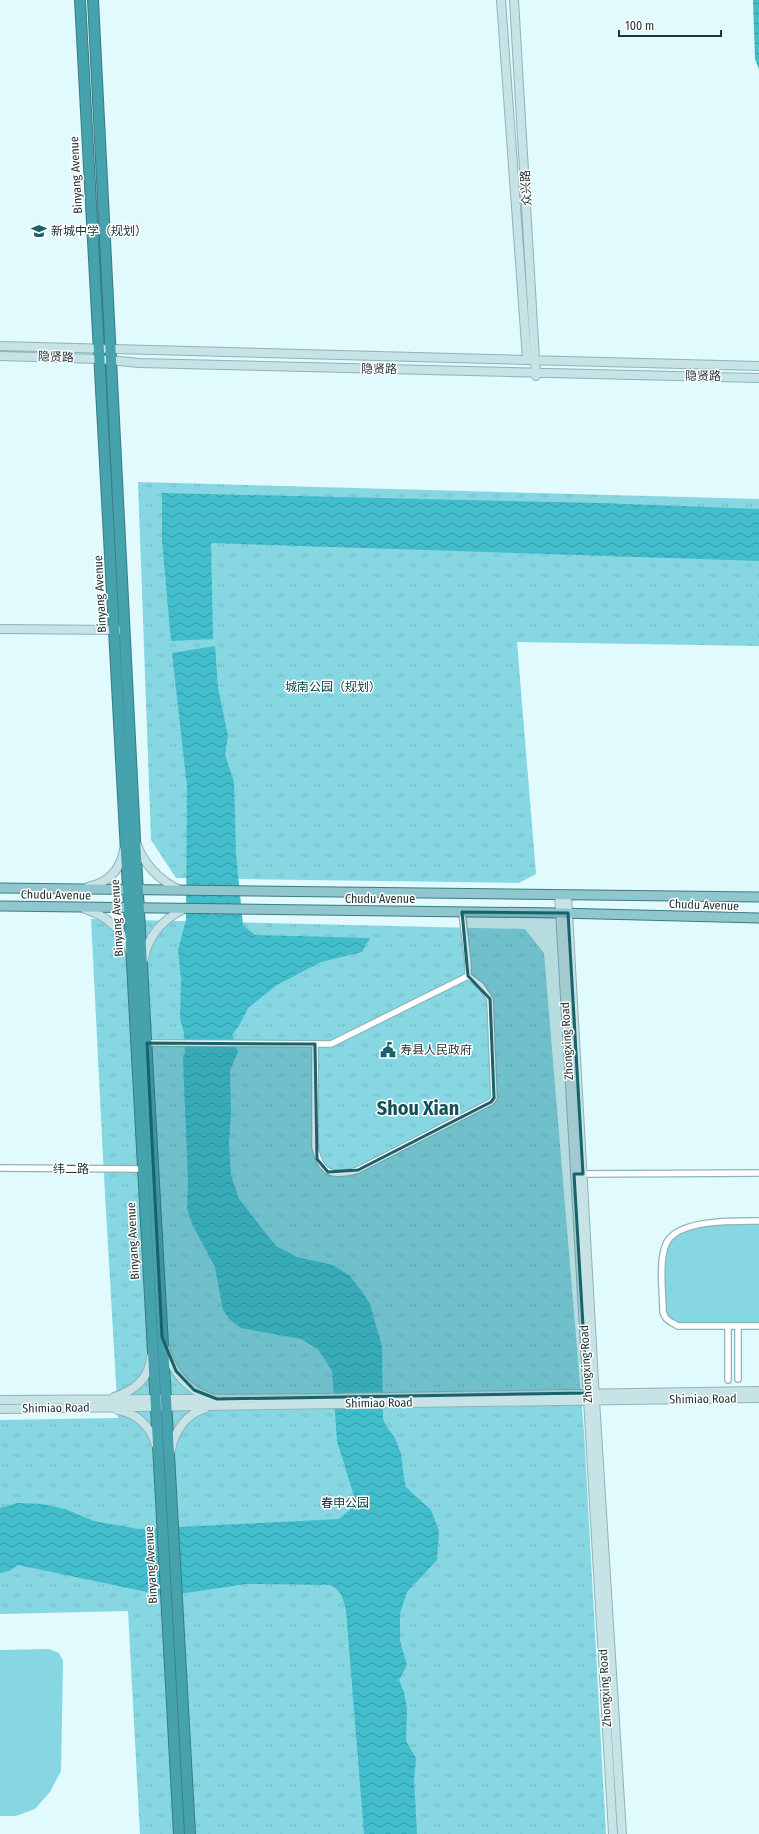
<svg xmlns="http://www.w3.org/2000/svg" width="759" height="1834" font-family="'Fira Sans Condensed','Noto Sans SC',sans-serif">
<style>
.grass{fill:#86d7e2}
.park{fill:url(#park-tufts)}
.water{fill:url(#water-waves)}
.lines{fill:none;stroke-linecap:round;stroke-linejoin:round}
.street-casing{stroke:#8bb5bb;stroke-width:8}
.secondary-casing{stroke:#8bb5bb;stroke-width:10}
.primary-casing{stroke:#3a7c83;stroke-width:11}
.highway-casing{stroke:#3a7c83;stroke-width:12}
.street{stroke:#fff;stroke-width:5.5}
.secondary{stroke:#c8e3e6;stroke-width:8}
.primary{stroke:#90c7ce;stroke-width:9}
.highway{stroke:#46a2ad;stroke-width:10}
.marked{fill:#16636c;fill-opacity:0.2;stroke:#16636c;stroke-width:3;stroke-linejoin:round}
.labels{text-anchor:middle;stroke-width:3;stroke-linejoin:round;paint-order:stroke}
.street-label{font-size:12px;fill:#233436;stroke:#fff}
.poi-label{font-size:12px;fill:#233436;stroke:#fff;text-anchor:start}
.park-label{font-size:12px;fill:#003b41;stroke:#fff}
.town-label{font-size:20px;font-weight:bold;fill:#135057;stroke:#fff}
</style>
<defs>
<pattern id="park-tufts" width="24" height="20" patternUnits="userSpaceOnUse"><rect width="24" height="20" fill="#86d7e2"/><path d="M3 7l-1-3M5 7V3M7 7l1-3M15 17l-1-3M17 17v-4M19 17l1-3" fill="none" stroke="#73b9c2"/></pattern>
<pattern id="water-waves" width="16" height="10" patternUnits="userSpaceOnUse"><rect width="16" height="10" fill="#41bdcc"/><path d="M0 5q4-4 8 0t8 0" fill="none" stroke="#369aa6"/></pattern>
</defs>
<rect width="100%" height="100%" fill="#e0fafd"/>
<path class="grass" d="M748 1223H759V1324H679L667 1317 665 1313C665 1298 662 1255 669 1243 683 1222 725 1224 748 1223Z
M49 1649 59 1653 63 1661 61 1771 50 1792 35 1809 16 1816H0V1650Z"/>
<path class="park" d="M138 482 759 499V646L517 642 536 874 519 883 176 878 151 840Z
M91 919 525 929 544 953 584 1432 606 1834H140L128 1611 0 1614V1420L118 1418 104 1176Z"/>
<path class="water" d="M753 0H759V69L755 59Z
M162 493 600 503 759 509V561L211 543 213 639 171 641 162 541Z
M215 646 218 688 228 736 225 755 234 782 236 854 243 925 255 935 370 938 362 952 321 962 277 985 248 1008 240 1024 232 1035 238 1052 230 1071 231 1111 229 1144 231 1175 239 1199 276 1246 297 1257 333 1265 349 1275 363 1293 370 1304 382 1347 383 1419 386 1426 395 1438 401 1454 404 1479 406 1487 431 1510 439 1531 437 1560 407 1592 400 1613V1641L407 1665 399 1680 404 1692 407 1709 406 1741 416 1758 414 1780 417 1834H364L346 1610C343 1598 342 1591 330 1585L246 1584 166 1596 18 1565 9 1571 0 1573V1508L17 1503 43 1504 65 1509 94 1521 138 1529 339 1519 353 1507 354 1496 337 1441 332 1371 318 1349 301 1339 241 1328 230 1320 223 1310 215 1267 192 1224 187 1209 188 1179 183 1059 185 1053 184 1033 180 1019 181 979 178 950 186 920 187 786 172 653Z"/>
<g class="lines">
<defs>
<path id="street" d="M147 1043 331 1044 468 976V963L462 912
M315 1044V1147C321 1175 332 1177 358 1170L491 1102 494 1098 490 999 481 986 468 976
M0 1168 142 1169
M581 1174 759 1173
M759 1221C736 1221 680 1219 667 1242 658 1259 663 1293 663 1312 665 1320 671 1322 678 1326H759
M728 1326V1380
M738 1379V1326"/>
<path id="secondary" d="M501 0 527 359
M514 0 536 376
M0 346 759 366
M0 356 99 359 139 363 759 378
M0 629 119 630
M136 842C143 864 160 881 180 890
M88 887C108 883 120 871 124 850
M559 894 613 1834
M567 895 595 1400 622 1834
M85 909C105 915 124 930 130 951
M144 959C148 936 163 919 184 909
M165 1348C172 1370 187 1391 210 1397
M114 1397C134 1391 149 1379 151 1357
M0 1400 327 1398 759 1391
M0 1409 759 1398
M118 1410C137 1413 151 1427 156 1445
M171 1450C174 1432 186 1414 204 1409"/>
<path id="primary" d="M0 888 759 897
M0 906 559 913 759 918"/>
<path id="highway" d="M80 0 179 1834
M93 0 135 839 190 1834"/>
</defs>
<use href="#street" class="street-casing"/>
<use href="#secondary" class="secondary-casing"/>
<use href="#primary" class="primary-casing"/>
<use href="#highway" class="highway-casing"/>
<use href="#street" class="street"/>
<use href="#secondary" class="secondary"/>
<use href="#primary" class="primary"/>
<use href="#highway" class="highway"/>
</g>
<path class="marked" d="M462 912 568 913 583 1174H574L587 1393 217 1399 194 1390 176 1371 162 1337 147 1043 315 1044 317 1159 328 1172 358 1170 491 1102 494 1098 490 999 468 976Z"/>
<defs>
<symbol id="school-bare" viewBox="-9 -9 18 18"><path d="M0-5L7-2L0 1L-7-2ZM-4 1L0 2.5L4 1V4Q0 6-4 4Z" fill="#16636c" stroke="#fff" stroke-width="2.5" paint-order="stroke"/></symbol>
<symbol id="civic-bare" viewBox="-9 -9 18 18"><path d="M-.6-6.5H3V-4.5H.6V-3L4-1V1h2V6H-6V1h2V-1L-.6-3ZM-1.2 2.5V6h2.4V2.5Z" fill="#16636c" stroke="#fff" stroke-width="2.5" paint-order="stroke"/></symbol>
</defs>
<g fill-rule="evenodd">
<use href="#school-bare" x="28" y="220" width="22" height="22"/>
<use href="#civic-bare" x="377" y="1039" width="22" height="22"/>
</g>
<g class="labels">
<g class="street-label">
<text transform="translate(76 175) rotate(-93)" y="4">Binyang Avenue</text>
<text transform="translate(526 188) rotate(-93)" y="4">众兴路</text>
<text transform="translate(56 357) rotate(2)" y="4">隐贤路</text>
<text transform="translate(379 369) rotate(1)" y="4">隐贤路</text>
<text transform="translate(703 376) rotate(1)" y="4">隐贤路</text>
<text transform="translate(100 594) rotate(-93)" y="4">Binyang Avenue</text>
<text transform="translate(56 895) rotate(1)" y="4">Chudu Avenue</text>
<text x="380" y="903">Chudu Avenue</text>
<text transform="translate(704 905) rotate(2)" y="4">Chudu Avenue</text>
<text transform="translate(117 918) rotate(-93)" y="4">Binyang Avenue</text>
<text transform="translate(567 1041) rotate(-93)" y="4">Zhongxing Road</text>
<text x="71" y="1173">纬二路</text>
<text transform="translate(133 1241) rotate(-93)" y="4">Binyang Avenue</text>
<text transform="translate(586 1364) rotate(-93)" y="4">Zhongxing Road</text>
<text transform="translate(703 1399) rotate(-1)" y="4">Shimiao Road</text>
<text transform="translate(379 1403) rotate(-1)" y="4">Shimiao Road</text>
<text transform="translate(56 1408) rotate(-1)" y="4">Shimiao Road</text>
<text transform="translate(151 1565) rotate(-93)" y="4">Binyang Avenue</text>
<text transform="translate(605 1688) rotate(-93)" y="4">Zhongxing Road</text>
</g>
<g class="poi-label">
<text x="51" y="235">新城中学（规划）</text>
<text x="400" y="1054">寿县人民政府</text>
</g>
<g class="park-label">
<text x="333" y="691">城南公园（规划）</text>
<text x="345" y="1507">春申公园</text>
</g>
<g class="town-label">
<text x="418" y="1115">Shou Xian</text>
</g>
</g>
<path d="M619 30v6h102v-6" fill="none" stroke="#233436" stroke-width="2"/>
<text x="625" y="30" font-size="12" fill="#233436" stroke="#ffffff" stroke-width="3" paint-order="stroke">100 m</text>
</svg>
